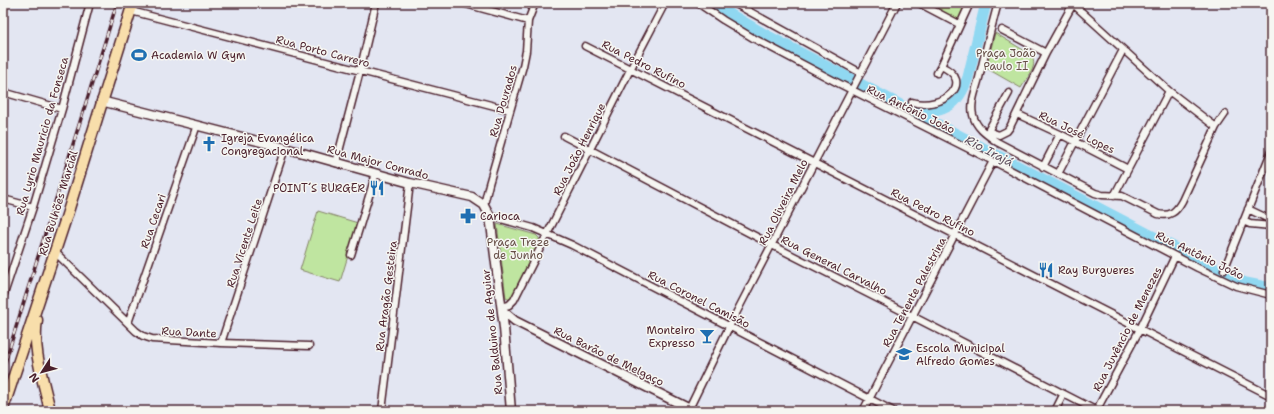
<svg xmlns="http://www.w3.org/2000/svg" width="1274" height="414" font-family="'Shantell Sans',sans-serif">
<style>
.green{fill:#bfe5a0;stroke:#848266}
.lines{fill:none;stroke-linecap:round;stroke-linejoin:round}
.river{stroke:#90d8f1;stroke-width:11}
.minor-casing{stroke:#4a1f2b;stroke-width:9}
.tertiary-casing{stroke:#4a1f2b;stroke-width:11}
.primary-casing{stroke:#4a1f2b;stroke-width:13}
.minor{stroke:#f6f6f2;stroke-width:6}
.tertiary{stroke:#f6f6f2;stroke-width:8}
.primary{stroke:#f8deab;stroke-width:10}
.rail-casing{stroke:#4a1f2b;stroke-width:3.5}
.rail{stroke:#f6f6f2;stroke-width:2;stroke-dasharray:6;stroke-linecap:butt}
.labels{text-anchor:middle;stroke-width:3;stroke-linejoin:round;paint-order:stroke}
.street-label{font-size:11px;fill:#4a1f2b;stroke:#f6f6f2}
.park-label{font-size:11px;fill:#675048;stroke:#f6f6f2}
.poi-label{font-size:11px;fill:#4a1f2b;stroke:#f6f6f2;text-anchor:start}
.water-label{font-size:12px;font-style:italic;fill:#5c4d5c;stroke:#f6f6f2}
</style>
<rect width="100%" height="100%" fill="#e3e6f2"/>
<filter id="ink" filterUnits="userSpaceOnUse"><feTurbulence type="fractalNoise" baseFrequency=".025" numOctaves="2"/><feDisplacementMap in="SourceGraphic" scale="8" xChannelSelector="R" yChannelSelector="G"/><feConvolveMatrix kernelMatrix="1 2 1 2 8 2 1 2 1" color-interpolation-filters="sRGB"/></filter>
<g filter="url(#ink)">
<path class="green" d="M925 3H970L959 22Z
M995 33 1030 54C1040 65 1027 78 1021 88L986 68Z
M318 211 358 223 340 282 300 270Z
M497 224 536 235 539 238 540 243 514 298 510 300 506 298Z"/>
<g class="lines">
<path class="river" d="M711 3 766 35 1177 249 1236 279 1246 283 1271 288
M917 114C946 110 958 107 968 77L986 3"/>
<defs>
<path id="minor" d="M462 3 528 21
M698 3 723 20 753 38 840 84 993 161 1198 268 1236 286 1271 295
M734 3 861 73
M919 3 959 24
M998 3C991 28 985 53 979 78 976 90 970 103 973 115 976 128 987 135 997 142L1095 193 1102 195 1122 196 1158 214C1170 217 1176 212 1182 201L1216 127 1225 114
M1072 3 1169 91 1216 127
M131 11 510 110
M1002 30 1046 53
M585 46 1271 396
M941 66 970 3
M3 92 62 109
M912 102C942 111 977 82 941 66L937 73
M1017 114 1060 134 1128 169
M988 131 999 135 1007 131 1010 127 1046 53 1073 4
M987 133 1009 93
M564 136 772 245 912 316 1097 411
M336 163 360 71 376 3
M1043 167 1060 134
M1058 174 1123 50
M1114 196 1169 91
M3 199 33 207
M484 205 489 184 523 66 526 51 528 21 535 3
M1248 209 1271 220
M490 216 533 228 572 245 893 411
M1243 221 1250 224 1271 226
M55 252 136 331 143 336 152 339 221 343 309 346
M351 255 376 173
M1224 270 1271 152
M3 297 33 207 62 109 90 3
M502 307 509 305 514 300 631 68 665 3
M128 323 197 125
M221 343 285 148
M382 411 410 183
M688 411 730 325 897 3
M863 411 993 161
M1055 411 1063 395
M1096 411 1140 329 1175 256"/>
<path id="tertiary" d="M101 101 285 148 410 183 472 197 484 205 490 216 504 328 511 411
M502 310 515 321 694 411"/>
<path id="primary" d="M37 320C32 350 44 382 50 411
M3 409 66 218 133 3"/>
</defs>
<use href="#minor" class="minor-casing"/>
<use href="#tertiary" class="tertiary-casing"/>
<use href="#primary" class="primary-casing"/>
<use href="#minor" class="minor"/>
<use href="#tertiary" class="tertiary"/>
<use href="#primary" class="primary"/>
<defs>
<path id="rail" d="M3 369 117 3"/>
</defs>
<use href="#rail" class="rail-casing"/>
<use href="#rail" class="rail"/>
</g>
</g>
<defs>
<symbol id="stadium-bare" viewBox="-9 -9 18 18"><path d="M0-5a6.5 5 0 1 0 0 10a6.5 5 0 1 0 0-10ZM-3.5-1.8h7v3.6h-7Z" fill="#1f6fb2" stroke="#f6f6f2" stroke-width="2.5" paint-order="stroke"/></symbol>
<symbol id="church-bare" viewBox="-9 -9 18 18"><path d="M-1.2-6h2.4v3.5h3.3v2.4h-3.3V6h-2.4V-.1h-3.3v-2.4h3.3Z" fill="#1f6fb2" stroke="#f6f6f2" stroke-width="2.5" paint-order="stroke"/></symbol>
<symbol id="restaurant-bare" viewBox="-9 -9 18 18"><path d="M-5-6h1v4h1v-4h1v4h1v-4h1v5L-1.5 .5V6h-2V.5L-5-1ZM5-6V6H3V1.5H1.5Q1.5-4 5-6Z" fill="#1f6fb2" stroke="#f6f6f2" stroke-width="2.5" paint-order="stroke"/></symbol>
<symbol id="pharmacy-bare" viewBox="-9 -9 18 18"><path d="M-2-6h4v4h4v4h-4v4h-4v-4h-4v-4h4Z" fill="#1f6fb2" stroke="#f6f6f2" stroke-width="2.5" paint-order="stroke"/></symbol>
<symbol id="bar-bare" viewBox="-9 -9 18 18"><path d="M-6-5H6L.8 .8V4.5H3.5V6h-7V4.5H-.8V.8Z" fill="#1f6fb2" stroke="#f6f6f2" stroke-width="2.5" paint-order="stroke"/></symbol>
<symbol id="school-bare" viewBox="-9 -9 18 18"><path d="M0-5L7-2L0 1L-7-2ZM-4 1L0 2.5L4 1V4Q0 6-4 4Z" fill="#1f6fb2" stroke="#f6f6f2" stroke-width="2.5" paint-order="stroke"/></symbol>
</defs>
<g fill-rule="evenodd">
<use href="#stadium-bare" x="128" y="44" width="22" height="22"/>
<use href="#church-bare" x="198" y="133" width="22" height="22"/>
<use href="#restaurant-bare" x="366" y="177" width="22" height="22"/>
<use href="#pharmacy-bare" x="457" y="205" width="22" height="22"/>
<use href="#restaurant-bare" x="1035" y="259" width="22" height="22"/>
<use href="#bar-bare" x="696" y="325" width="22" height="22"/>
<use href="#school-bare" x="893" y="343" width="22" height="22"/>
</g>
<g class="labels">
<g class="street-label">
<text transform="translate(323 51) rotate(15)" y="4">Rua Porto Carrero</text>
<text transform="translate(644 64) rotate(27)" y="4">Rua Pedro Rufino</text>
<text transform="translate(503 101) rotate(-74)" y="4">Rua Dourados</text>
<text transform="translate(911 109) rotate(26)" y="4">Rua Antônio João</text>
<text transform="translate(1077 132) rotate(26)" y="4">Rua José Lopes</text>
<text transform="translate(42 136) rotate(-74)" y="4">Rua Lyrio Mauricio da Fonseca</text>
<text transform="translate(579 149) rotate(-63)" y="4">Rua João Henrique</text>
<text transform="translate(378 162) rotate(15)" y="4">Rua Major Conrado</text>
<text transform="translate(783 202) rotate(-63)" y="4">Rua Oliveira Melo</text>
<text transform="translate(58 203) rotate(-73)" y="4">Rua Bulhões Marcial</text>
<text transform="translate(933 212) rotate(27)" y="4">Rua Pedro Rufino</text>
<text transform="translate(153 221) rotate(-71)" y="4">Rua Cecari</text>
<text transform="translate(244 243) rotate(-72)" y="4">Rua Vicente Leite</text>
<text transform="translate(1200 255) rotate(26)" y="4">Rua Antônio João</text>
<text transform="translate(834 265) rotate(27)" y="4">Rua General Carvalho</text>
<text transform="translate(914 292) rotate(-62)" y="4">Rua Tenente Palestrina</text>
<text transform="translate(386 296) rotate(-83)" y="4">Rua Aragão Gesteira</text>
<text transform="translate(699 299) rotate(27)" y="4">Rua Coronel Camisão</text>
<text transform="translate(1127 329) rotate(-63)" y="4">Rua Juvêncio de Menezes</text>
<text transform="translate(189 332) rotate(3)" y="4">Rua Dante</text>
<text transform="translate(492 332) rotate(-96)" y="4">Rua Balduino de Aguiar</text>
<text transform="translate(609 356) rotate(26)" y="4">Rua Barão de Melgaço</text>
</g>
<g class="park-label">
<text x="1006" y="57">Praça João<tspan x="1006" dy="13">Paulo II</tspan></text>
<text x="518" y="246">Praça Treze<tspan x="518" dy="13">de Junho</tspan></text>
</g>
<g class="poi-label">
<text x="151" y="59">Academia W Gym</text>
<text x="221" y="142">Igreja Evangélica<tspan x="221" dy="13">Congregacional</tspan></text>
<text x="365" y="192" text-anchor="end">POINT´S BURGER</text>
<text x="480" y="220">Carioca</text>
<text x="1058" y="274">Ray Burgueres</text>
<text x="695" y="334" text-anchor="end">Monteiro<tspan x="695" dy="13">Expresso</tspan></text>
<text x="916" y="352">Escola Municipal<tspan x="916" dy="13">Alfredo Gomes</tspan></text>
</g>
<g class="water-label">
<text transform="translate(989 151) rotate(28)" y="4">Rio Irajá</text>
</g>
</g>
<rect width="1274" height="414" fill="none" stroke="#f6f6f2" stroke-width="16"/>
<rect x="8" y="8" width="1258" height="398" fill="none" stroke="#4a1f2b" stroke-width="1.5" filter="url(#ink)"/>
<g transform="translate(42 372) rotate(234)" stroke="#f6f6f2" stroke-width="3" paint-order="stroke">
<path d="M0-3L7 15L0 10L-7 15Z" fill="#4a1f2b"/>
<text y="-6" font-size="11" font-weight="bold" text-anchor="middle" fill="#4a1f2b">N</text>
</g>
</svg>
